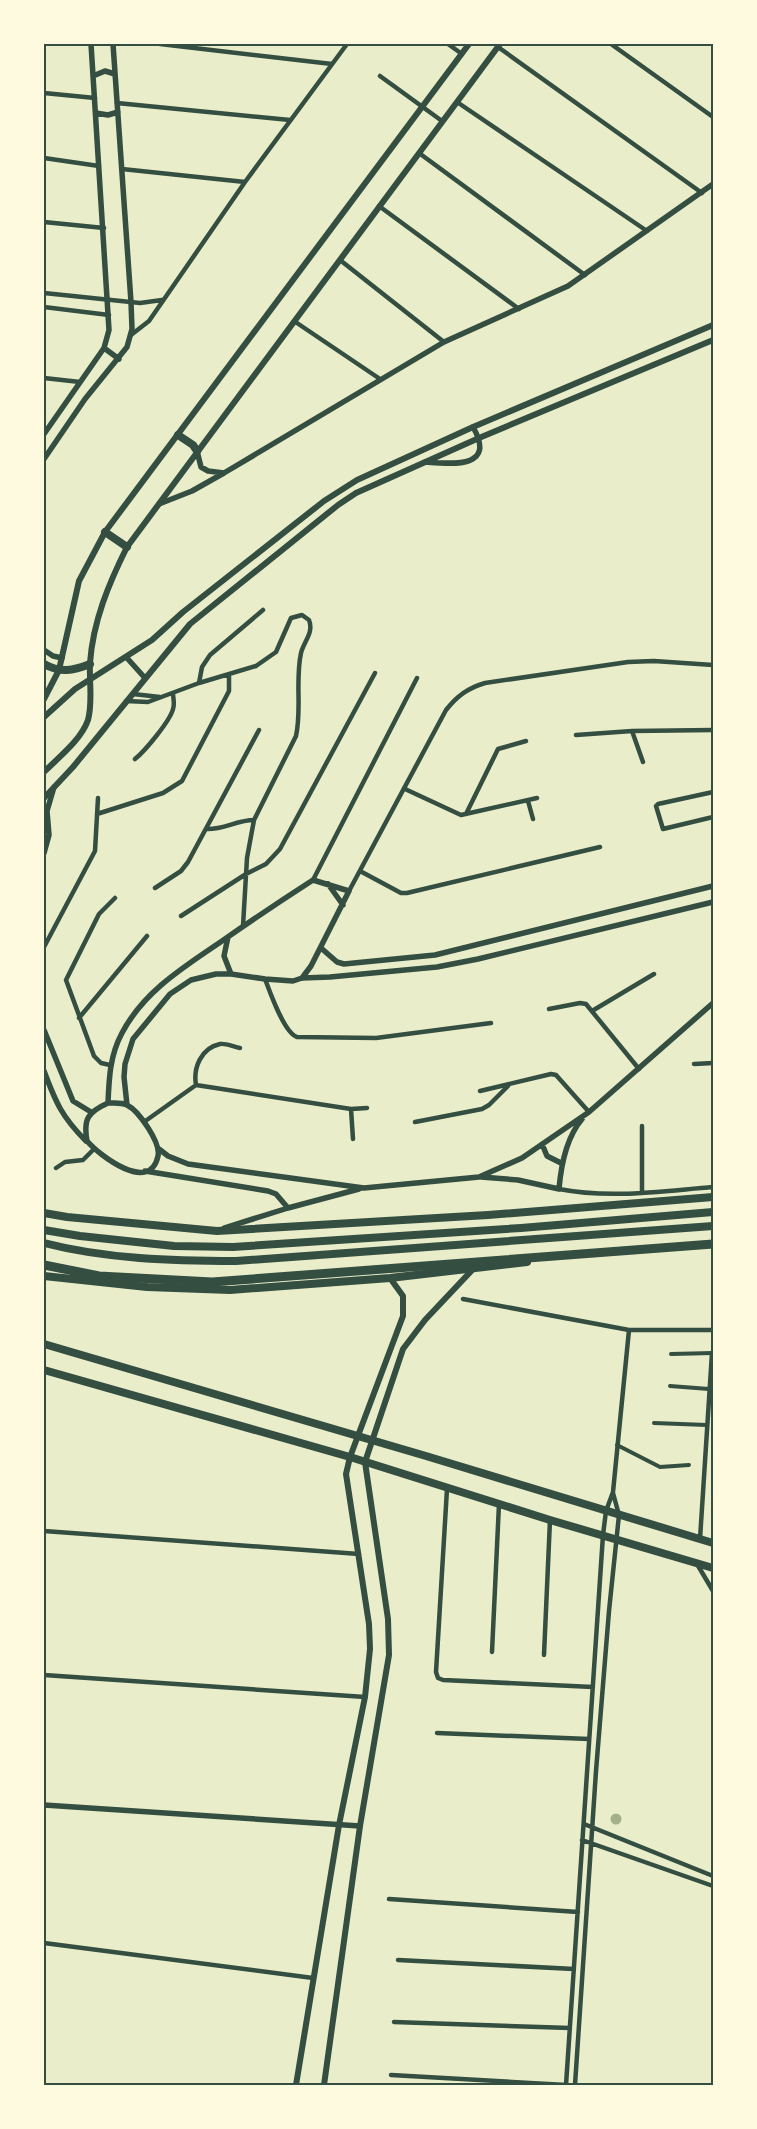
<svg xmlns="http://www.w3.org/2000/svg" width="757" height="2129" font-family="Karla,sans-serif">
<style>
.water{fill:#a3b18a}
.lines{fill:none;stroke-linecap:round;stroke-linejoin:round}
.pedestrian{stroke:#344e41;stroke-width:4}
.minor{stroke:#344e41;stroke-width:4.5}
.tertiary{stroke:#344e41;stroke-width:5.5}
.secondary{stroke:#344e41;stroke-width:6}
.primary{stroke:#344e41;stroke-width:8}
.trunk{stroke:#344e41;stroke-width:8}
.motorway{stroke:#344e41;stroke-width:9}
.neatline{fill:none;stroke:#344e41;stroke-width:2}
</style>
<rect width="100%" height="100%" fill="#e9edc9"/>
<path class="water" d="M610.5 1819a5.5 5.5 0 1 1 11 0a5.5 5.5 0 1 1-11 0Z"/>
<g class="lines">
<path class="pedestrian" d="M671 1354 713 1353
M670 1386 709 1389
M654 1423 707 1425
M617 1445 660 1467 689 1465"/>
<path class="minor" d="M160 44 332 64
M448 44 462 54
M611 44 713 117
M498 47 702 193
M380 76 442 121
M44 93 95 98
M457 102 647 231
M117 103 290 120
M419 153 585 275
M44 158 99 166
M122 169 245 182
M379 206 519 309
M44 222 104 228
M340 260 444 342
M44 293 140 303 162 300
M44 307 109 315
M294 321 380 379
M131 335 149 321 245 182 347 44
M44 378 80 382
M199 683 202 667 210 655 263 610
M133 694 160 697
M126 701 148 702 199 683 256 666 276 652 291 618 302 615 309 620C314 633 304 641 301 653 295 680 302 709 296 736L254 820 247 858 243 926
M632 731 643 762
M576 735 632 731 713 730
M135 759C145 751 170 721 173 709 175 704 173 698 173 693
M405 789 461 815 537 798
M713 792 658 804 656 806 663 829 713 817
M528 801 533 819
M97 814 163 793 182 781 229 691V674
M466 814 498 749 526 741
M206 829C223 830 237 820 254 820
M360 871 401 893H407L600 847
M313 880 417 678
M155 888 181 871 188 862 259 730
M349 891 446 710C457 696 468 688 485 683L628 662 654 661 713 665
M181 916 246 874 266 864 280 849 375 673
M44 947 95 851 98 798
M265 979C270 992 284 1033 297 1037L376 1038 491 1023
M549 1009 580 1003 586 1004 639 1069
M592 1011 654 974
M79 1018 147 936
M694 1064 713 1063
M110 1065 101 1063 94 1056 66 980 99 914 115 898
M196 1085C193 1068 201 1048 220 1044 226 1043 234 1047 240 1048
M480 1091 551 1074 556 1075 589 1112
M351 1109 353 1139
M144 1122 196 1085 351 1109 367 1108
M415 1122 482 1109 489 1105 508 1086
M56 1168 65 1162 83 1160 94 1149
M559 1189C610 1199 662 1191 713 1187
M642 1193V1126
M463 1299 629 1330H713
M447 1489 436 1672 438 1678 443 1680 593 1687
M44 1531 359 1554
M700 1539 712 1353
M697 1564 713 1591
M492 1652 499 1504
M544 1655 550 1520
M44 1675 365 1697
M437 1733 589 1739
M584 1824 713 1876
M582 1840 713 1886
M389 1899 578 1912
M44 1943 313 1978
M398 1960 574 1969
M394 2022 570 2028
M391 2075 566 2085
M566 2085 603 1535 606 1511 613 1492 629 1330
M575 2085 596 1771 609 1611 619 1515 613 1493"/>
<path class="tertiary" d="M93 76 105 71 115 74
M96 113 108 115 118 112
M104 348 119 359
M44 434 104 348 109 330 91 44
M197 451 201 467 208 471 224 473
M44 459 85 399 127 347 132 329 131 302 113 44
M425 462C452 464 497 469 473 427
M159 504 192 491 224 473 444 342 568 286 713 184
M44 650 53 656 62 658
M127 658 145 678
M44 853 49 835 47 811 54 787
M328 884 343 905
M228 937 224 956 231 974
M321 948 337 962 344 964 435 955 713 886
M44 1030 73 1101 91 1112
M44 1071C56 1103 62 1117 86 1141
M108 1103C109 1078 110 1055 122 1033 144 991 184 967 222 941 252 920 282 900 313 880L349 891 311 966 302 978
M108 1103C114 1103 121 1102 127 1105 139 1111 161 1143 158 1156 150 1194 100 1156 87 1141 83 1119 88 1112 108 1103Z
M127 1105 124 1077 125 1064 133 1039 170 994 191 980 216 974H231L265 979 293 981 302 978 330 977 437 967 478 959 713 902
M542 1144 547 1156 561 1163
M159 1149 168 1156 188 1164 364 1188 479 1177 522 1158 589 1112 713 1003
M145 1171 268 1191 276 1194 288 1208
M481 1177 518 1180 559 1189C561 1165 566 1138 582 1119
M224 1228 288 1208 359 1189
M44 1805 360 1826"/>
<path class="secondary" d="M44 699 59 670 79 581 105 532 469 44
M44 717 75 689 152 640 183 612 324 501 357 480 473 427 713 325
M44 772C59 757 81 740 88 720 93 702 89 681 90 663 93 621 109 583 127 547L500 44
M44 798 73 767 190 624 338 505 356 493 479 438 713 340
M296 2085 339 1825 365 1697 370 1649 369 1624 346 1474 350 1457 403 1316V1296L390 1278
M324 2085 360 1826 389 1655 388 1619 365 1462 403 1349 425 1320 475 1267"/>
<path class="primary" d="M178 435 193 445 197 451
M105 532 127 547
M44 664C60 673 73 671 90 664
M44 1213 67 1217 217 1231 488 1215 713 1197
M44 1276 147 1287 230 1290 390 1278 527 1262
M44 1344 426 1456 713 1543
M44 1370 350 1457 550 1520 713 1568"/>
<path class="trunk" d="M44 1230 80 1236 174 1246 233 1247 521 1228 713 1212
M44 1243C106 1259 173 1261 236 1261L713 1226"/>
<path class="motorway" d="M44 1265 99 1276 212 1282 713 1244"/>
</g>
<rect width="757" height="2129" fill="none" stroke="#fefae0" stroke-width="90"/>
<rect x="45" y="45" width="667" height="2039" class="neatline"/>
</svg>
